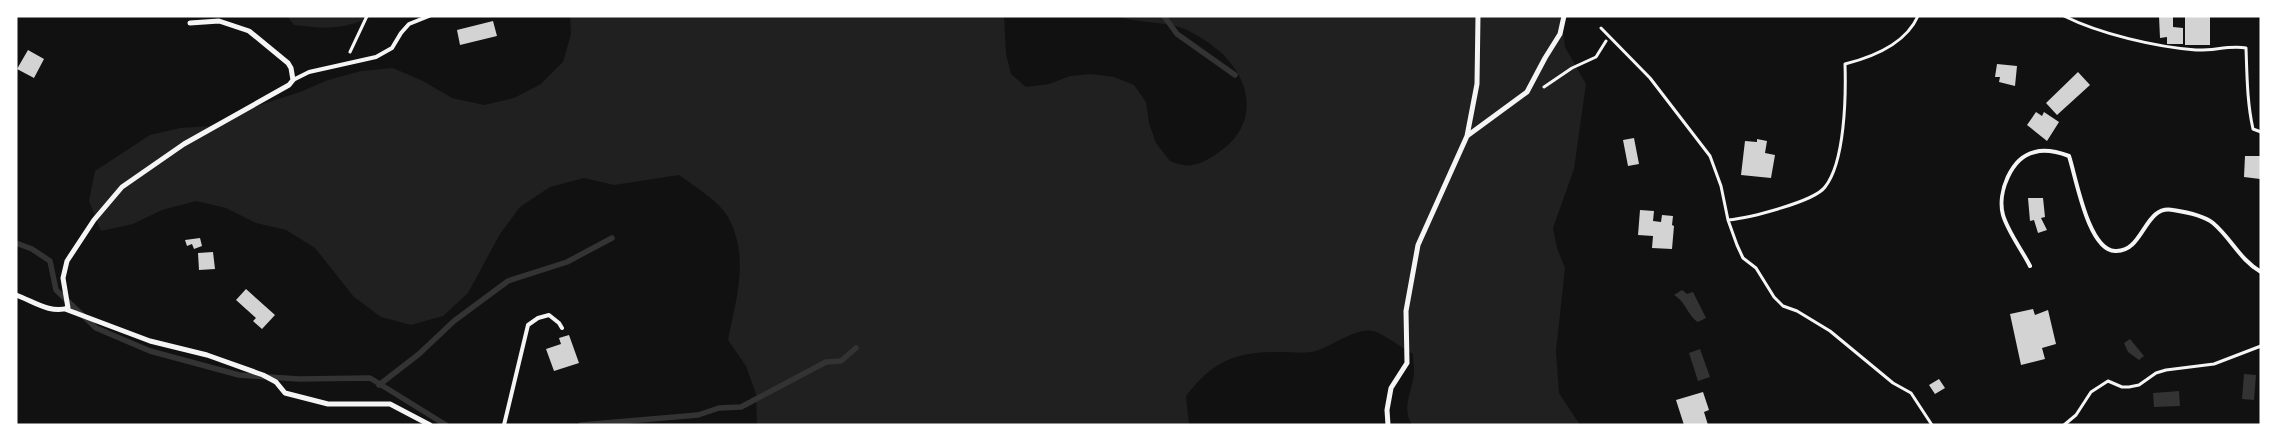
<svg xmlns="http://www.w3.org/2000/svg" width="2277" height="441" font-family="'Titillium Web',sans-serif">
<style>
.green{fill:#202020}
.water{fill:#333}
.lines{fill:none;stroke-linecap:round;stroke-linejoin:round}
.stream{stroke:#333;stroke-width:5.5}
.building{fill:#d3d3d3}
.path{stroke:#f5f5f5;stroke-width:3}
.service{stroke:#f5f5f5;stroke-width:4}
.minor{stroke:#f5f5f5;stroke-width:5}
</style>
<rect width="100%" height="100%" fill="#111"/>
<path class="green" d="M287 16H373C343 30 326 29 294 25Z
M570 16H1004L1006 54 1011 74 1026 87 1049 84 1070 76 1091 74 1114 77 1134 85 1146 102 1149 123 1156 143 1170 161C1176 163 1186 167 1192 165 1202 164 1212 157 1219 152 1259 125 1253 80 1218 50 1208 42 1192 31 1179 27 1159 21 1136 23 1116 16H1561L1565 47 1586 84 1574 169 1553 228 1557 248 1565 268 1556 351 1559 393 1580 425H1412C1401 408 1412 392 1414 374 1414 367 1413 360 1413 354 1402 348 1384 334 1373 331 1357 327 1332 346 1316 351 1306 354 1292 352 1281 352 1236 352 1214 360 1186 396L1189 425H757L756 394 746 366 728 340C736 299 750 257 728 217 719 201 694 186 679 175L614 185 584 178 550 187 520 207 500 234 468 293 443 316 411 325 381 317 354 297 315 248 286 230 256 223 226 208 196 201 162 210 133 224 101 231 89 201 95 171 150 135 180 128 212 126 241 111 300 92 328 80 361 71 393 68 423 81 452 98 484 105 514 98 541 84 563 62 571 34Z"/>
<path class="water" d="M1682 290 1687 294 1693 292 1706 318 1698 322C1687 315 1687 303 1674 295Z
M2130 339 2144 356 2139 360 2128 352 2124 343Z
M1700 349 1710 377 1698 381 1689 353Z
M2244 374 2256 375 2254 400 2242 399Z
M2179 391 2180 406 2154 407 2153 393Z"/>
<g class="lines">
<path class="stream" d="M1164 16 1177 34 1235 75
M16 243 32 249 50 261 56 290 96 328 150 351 239 375 299 379 370 378 446 425
M379 385 419 354 454 321 508 281 567 262 612 238
M581 425 698 415 719 408 741 407 826 362 841 361 856 348"/>
</g>
<path class="building" d="M2159 16H2173V27L2183 28V44H2167V37L2160 38Z
M2185 16H2210V45H2185Z
M493 21 497 36 460 45 457 30Z
M28 50 44 59 34 78 17 69Z
M1997 64 2017 66 2015 86 1999 82 2000 77H1995Z
M2078 72 2090 85 2057 115 2046 103Z
M2036 112 2042 116 2044 112 2059 122 2047 141 2027 125Z
M1634 138 1639 164 1628 166 1623 140Z
M1757 139 1767 141 1765 153 1775 155 1771 178 1741 175 1745 141 1757 142Z
M2245 156H2260V179L2244 177Z
M2028 198H2043L2045 217 2041 218 2047 230 2038 233 2034 220 2030 221Z
M1640 210 1654 211 1653 221 1661 222 1662 215 1673 216 1672 225 1674 226 1672 249 1652 248 1653 236 1638 235Z
M200 238 202 246 194 249 192 244 187 246 185 240Z
M213 252 215 269 199 270 198 253Z
M246 289 275 315 262 329 253 321 256 318 236 300Z
M2033 309 2035 315 2048 310 2056 344 2042 348 2045 359 2021 365 2010 314Z
M569 335 579 363 554 371 546 349 561 344 559 338Z
M1939 379 1945 388 1935 394 1929 385Z
M1703 392 1709 410 1704 412 1708 425H1684L1676 400Z"/>
<g class="lines">
<path class="path" d="M2064 16C2100 34 2156 47 2196 50 2212 51 2230 45 2246 48 2247 75 2247 102 2253 129L2261 132
M1601 28 1650 78 1710 156 1721 186 1728 220 1737 245 1743 258 1756 268 1774 297 1783 306 1797 311 1830 331 1893 383 1911 393 1932 425
M350 52 367 16
M1544 87 1572 68 1596 57 1606 41
M1728 220C1748 218 1814 202 1825 187 1845 162 1846 96 1845 64 1873 57 1906 43 1918 16
M2064 425 2076 415 2091 392 2108 381 2122 387H2129L2139 385 2156 373 2166 370 2214 364 2261 346"/>
<path class="service" d="M293 80 309 72 376 57 392 48 401 33 409 24 429 16
M2030 266C2022 250 2008 232 2003 215 1997 193 2011 157 2035 152 2046 149 2058 152 2069 156 2076 177 2088 250 2115 251 2144 253 2144 204 2173 210 2186 212 2203 215 2213 223 2231 238 2240 260 2261 272
M504 425 528 325 538 318 549 315 559 323 562 328"/>
<path class="minor" d="M1467 136 1527 92 1545 58 1560 34 1564 16
M16 295C33 301 50 314 68 308L63 278 67 261 94 220 122 187 184 144 289 85 293 80 291 68 288 63 249 31 219 21 190 23
M65 309 150 341 207 355 263 375 276 382 285 393 328 404H390L430 425
M1388 425 1387 410 1391 388 1407 363 1406 311 1418 245 1467 136 1477 84 1478 16"/>
</g>
<rect width="2277" height="441" fill="none" stroke="#ffffff" stroke-width="35"/>
</svg>
